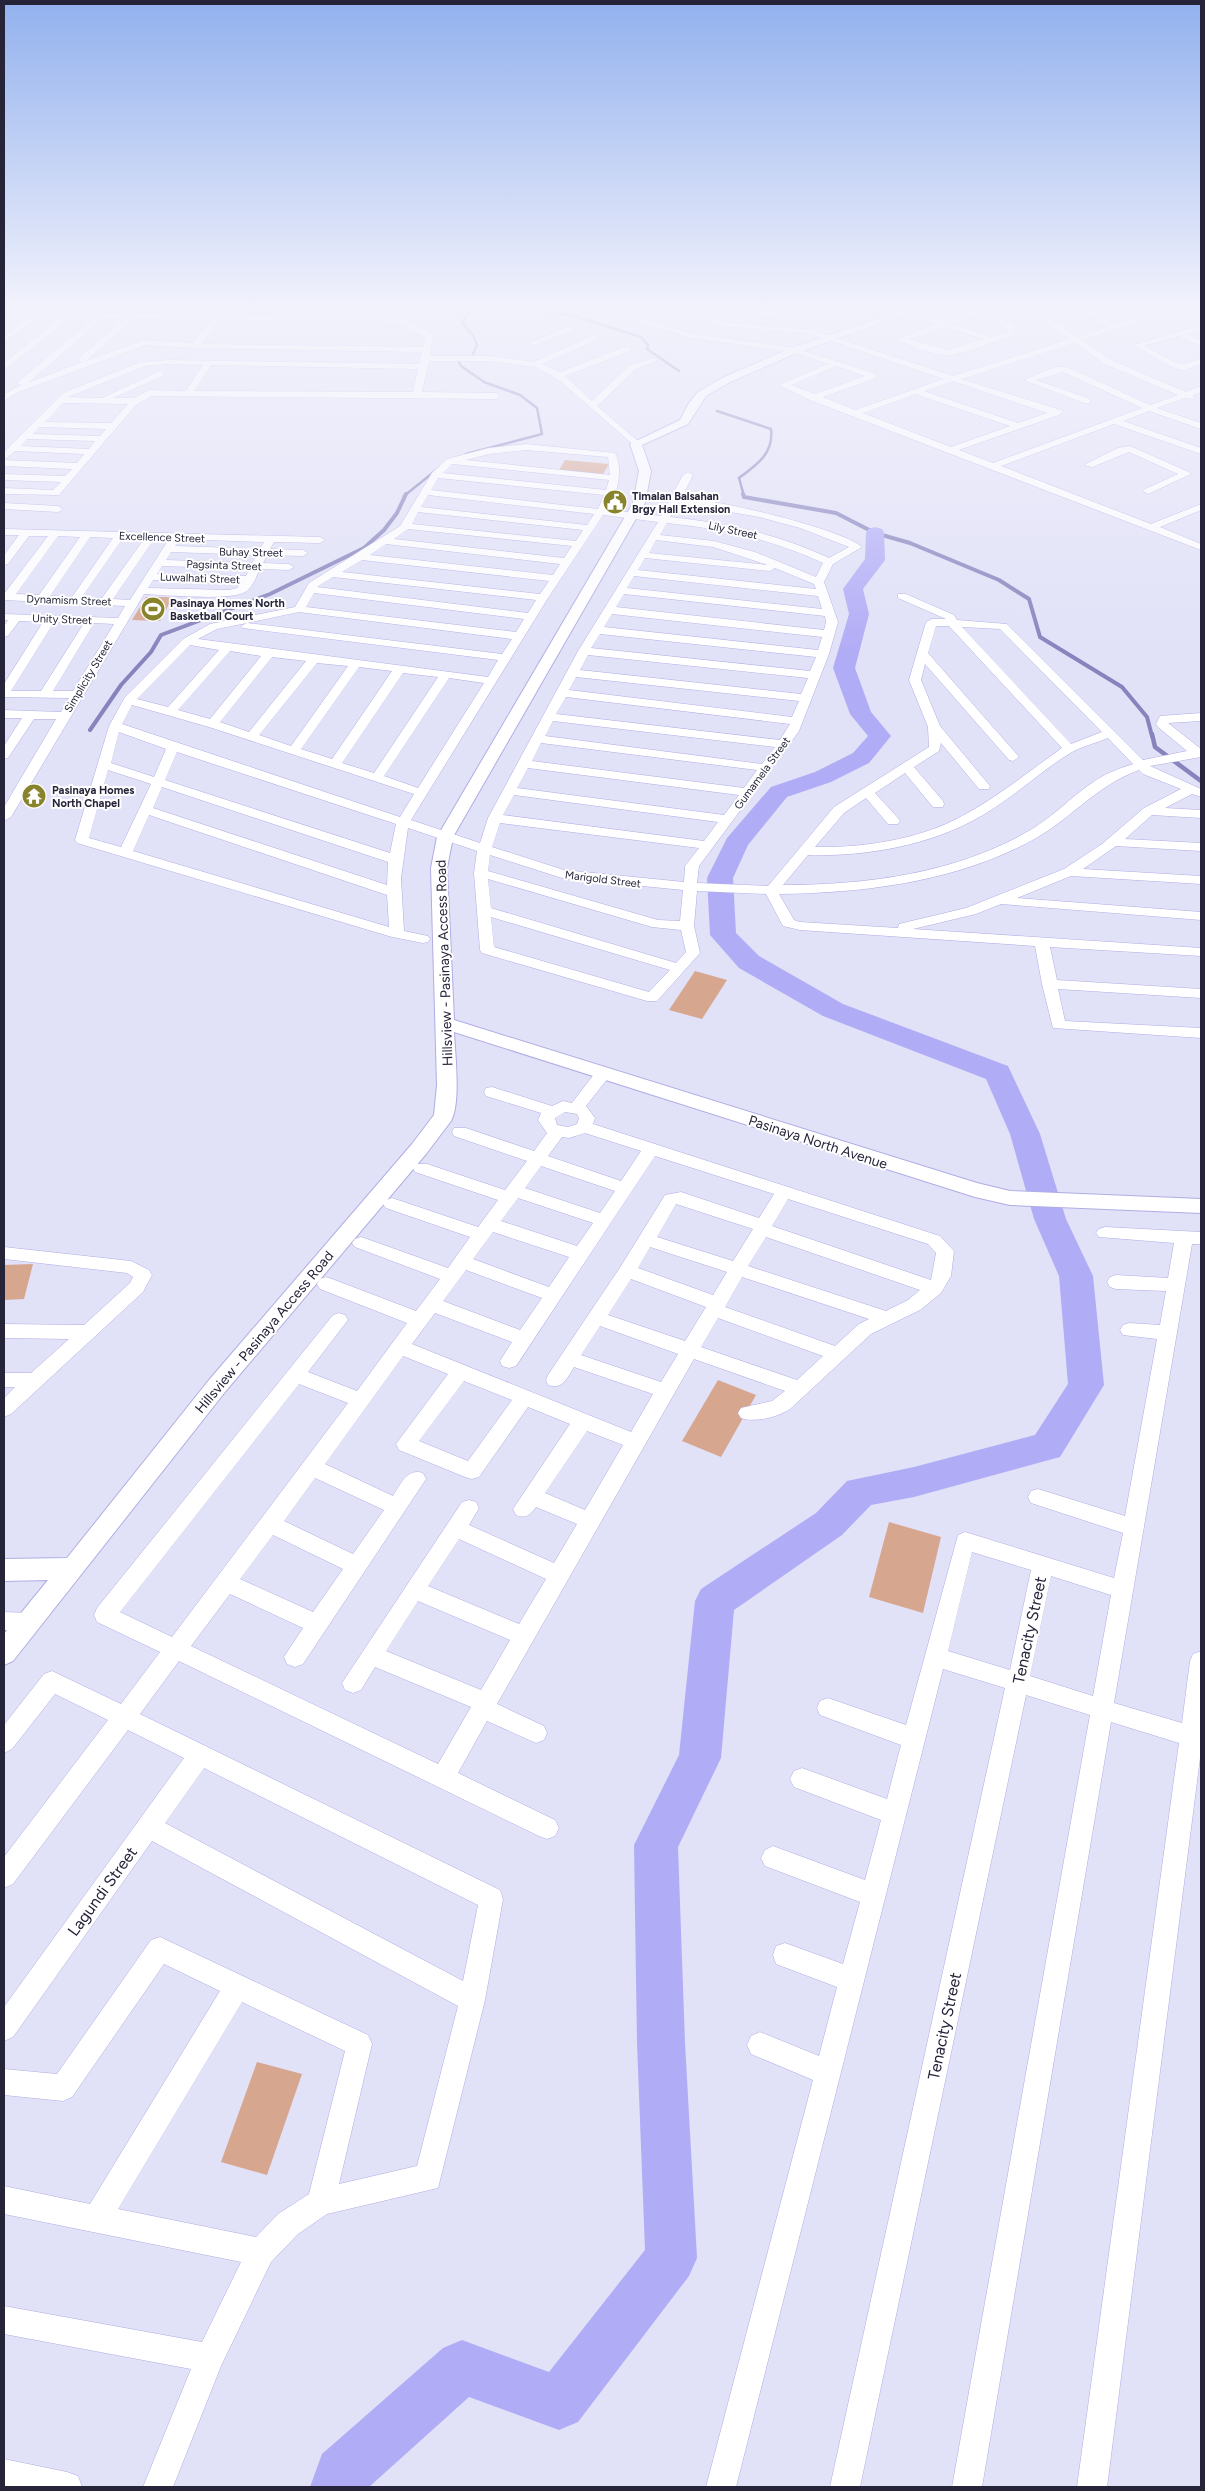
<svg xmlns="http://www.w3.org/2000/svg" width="1205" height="2491" font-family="Figtree,sans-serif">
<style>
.green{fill:#d7a68f}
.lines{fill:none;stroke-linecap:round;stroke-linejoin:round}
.stream-far2{stroke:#8783bd;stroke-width:2.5}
.stream-far1{stroke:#8783bd;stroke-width:4}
.stream{stroke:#8783bd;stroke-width:4.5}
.river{fill:#b1acf6;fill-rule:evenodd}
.minor-casing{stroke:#b0ade4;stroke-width:1}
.tertiary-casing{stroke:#b0ade4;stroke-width:2}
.minor{fill:#fff;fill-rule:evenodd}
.tertiary{fill:#fff;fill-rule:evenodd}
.labels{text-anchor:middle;stroke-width:4;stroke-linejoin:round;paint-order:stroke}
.far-poi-label{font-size:11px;font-weight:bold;fill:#252439;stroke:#fff;text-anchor:start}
.far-street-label{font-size:11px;fill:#252439;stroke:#fff}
.street-label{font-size:14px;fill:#252439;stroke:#fff}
.near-street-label{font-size:16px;fill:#252439;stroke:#fff}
</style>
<rect width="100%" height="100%" fill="#e1e1f8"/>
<path class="green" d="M565 460 609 464 603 474 559 470Z
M146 597H173L160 621 132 620Z
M695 971 727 980 702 1019 669 1010Z
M33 1264 24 1299 4 1300V1265Z
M718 1380 756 1395 721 1457 682 1441Z
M889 1522 941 1537 923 1613 869 1597Z
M257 2062 302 2074 267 2175 221 2162Z"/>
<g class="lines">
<path class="stream-far2" d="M505 304 570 315 641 337 648 345 647 349 679 371
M473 354 477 345 473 335 462 323 471 310 487 304
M459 362 461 366 484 382 520 395 537 408 542 434 466 454
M717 411 771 429C774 453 757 465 739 478L744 496
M404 496 440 467"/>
<path class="stream-far1" d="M743 494 744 497 836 513 875 533 910 543 999 580 1029 599 1040 637 1122 687 1147 717 1152 736
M90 730 121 685 151 652 161 635 270 594 364 548 384 530 397 513 406 494"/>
<path class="stream" d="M1152 734 1155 747 1201 781"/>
<path class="river" d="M875 527 882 529 884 533 885 560 863 589 869 614 855 668 871 712 891 736 869 763 831 782 787 797 748 845 733 878 736 933 759 956 843 1004 1008 1066 1040 1134 1066 1219 1093 1276 1104 1385 1060 1457 914 1497 871 1505 842 1535 734 1610 721 1758 678 1847 685 2043 697 2258 689 2276 578 2422 559 2430 469 2397 369 2487H310L322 2454 443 2348 462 2340 549 2372 645 2250 637 2043 634 1845 679 1755 695 1601 701 1589 816 1513 847 1481 914 1467 1035 1435 1068 1384 1059 1276 1034 1219 1010 1134 986 1079 823 1016 739 968 710 935 707 878 727 838 771 787 815 772 853 753 868 736 850 714 833 668 849 614 843 589 865 559 866 533 868 529Z"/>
<defs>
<path id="minor" d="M575 304H587L693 334 795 348 876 374V378L823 397 855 410 944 379 811 334 724 326 649 304H661L724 322 812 330 953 376 1070 339 1021 304H1030L1077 337 1107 327 1075 304H1084L1089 308 1117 304 1095 311 1114 324 1182 305 1201 304V306L1149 319 1082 340 1111 360 1186 392 1201 386V392L1193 395 1194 399 1185 398 1157 408 1201 423V429L1149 411 1123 421 1201 448V454L1114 424 1001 466 1151 524 1201 504V510L1160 527 1201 544V550L810 400 779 385 828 364 793 352 692 338ZM1075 343 1105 364 1178 395 1150 405 1067 367H1055L1024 380 1084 403H1090V399L1036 380 1063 372 1142 408 993 463 959 450 1059 415 1064 411 961 379ZM836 366 865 376 815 394 791 385ZM953 381 1047 413 1018 423 924 391ZM915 394 1010 426 951 447 863 413Z
M716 304C755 303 793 323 832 309L823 304H833L843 309C823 324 735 317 716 304Z
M880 304H891L945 321 980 307 1007 304 991 311 1015 326 1016 333C1008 339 961 354 949 355 939 357 905 345 897 339L937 324ZM984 313 1008 329V332L991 337 952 324ZM945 327 983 339 948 350 909 339Z
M4 312 395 318 410 321 433 335 430 356H490L534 362 591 336H597V340L542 364 560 372 624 347H630V351L565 376 592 401 630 365 654 358 658 360 636 369 597 406 639 442V446L636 447 559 380 535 367 490 361H429L422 392 496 393 500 396 496 399 151 396 136 405 59 495 4 494V488L53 490 61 482 4 480V474L65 476 72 469 4 466V460L77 463 84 454 15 451 4 460V452L63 393 141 362 168 360 419 364 422 352 195 348 145 345 16 393 4 401V394L21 385 18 383 19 381 94 318 71 317 4 370V363L61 317H39L4 342V336L30 317 4 316ZM103 318H125L79 358 78 360 82 362 28 383ZM134 318 210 320 193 343 144 340 86 361ZM218 320 395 322 404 325 426 338 423 347 201 344ZM168 364 203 365 186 391 149 390 134 398H113L163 376V372L160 371 102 398 68 397 145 366ZM211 365 418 369 413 392 194 391ZM63 403 128 404 111 423 45 422ZM39 427 106 429 100 436 33 434ZM27 439 95 441 89 449 21 446Z
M1201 325V329L1186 334 1201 341V346L1178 336 1144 346 1179 364H1184L1201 359V364L1185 370 1174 368 1133 345Z
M569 327 576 329 535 345 528 343Z
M526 444 615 453C624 470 617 495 607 510L661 516 683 475 688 472 693 475 681 499C707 496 845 530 862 547L833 564 824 582 838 622 829 654 799 731 699 866 697 883 768 886 834 807 929 747 928 727 909 680 926 622 932 619H946L898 598V594H906L954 615 957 620 1007 624 1143 760 1187 751 1158 727 1156 724 1160 716 1201 713V721L1168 723 1201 749V757L1150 766 1201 789V797L1192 794 1165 808 1201 810V818L1152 815 1125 839 1201 843V851L1116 846 1083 869 1201 876V884L1071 876 1017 898 1201 912V920L1001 904 976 914 913 929 1201 948V956L1050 947 1057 980 1201 989V998L1058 989 1065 1021 1201 1028V1038L1053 1028 1042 984 1035 946 800 930 783 926 766 894 697 891 694 926 700 953 657 1001H647L482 953 480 950 474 873 477 851 408 828 401 878 404 931 428 936 430 939 428 942 423 943 392 937 77 843 75 840 109 726 125 697 183 639 210 624 295 607 309 583 400 526 432 473 447 459 489 448ZM526 450 608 457 610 475 466 460 489 454ZM452 464 609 480 606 490 443 473ZM438 478 604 495 598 509 431 490ZM428 495 594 514 587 525 421 507ZM684 504 759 517 800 528 849 547 829 558C778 534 726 523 670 517L678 505ZM418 512 583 530 576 541 412 524ZM603 515 658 522 578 651 488 818 480 843 411 820 548 598ZM667 523C723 529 772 539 823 563L816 577 755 552 714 541 660 535ZM408 529 572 546 564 558 394 539ZM656 540 713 547 768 565 649 553ZM386 544 560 564 553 575 370 555ZM645 558 770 571 775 568 814 584 816 589 638 570ZM362 560 549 581 540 594 342 572ZM634 576 818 596 822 609 627 588ZM333 577 536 600 528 613 317 587ZM314 593 524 619 516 632 306 607ZM624 594 825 616 826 622 824 630 616 607ZM299 612 512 639 502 654 247 623ZM612 614 822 637 818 650 604 627ZM247 623 241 626 243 628 498 660 488 677 198 639 217 629ZM936 626H949L1062 748C1025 774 988 805 946 824 907 841 857 848 815 847L844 813 866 798 888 824H898L900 821 898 818 875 793 905 773 933 807H943L944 804 943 801 914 767 939 751 941 743 979 789H989L990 786 940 726 921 680 925 664 1009 760 1013 761 1019 757 928 653ZM962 627 1000 629 1102 732 1071 744ZM600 634 816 657 810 671 591 648ZM190 645 219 650 168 707 137 699ZM230 651 261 656 210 719 178 710ZM588 655 808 678 801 694 580 670ZM272 657 306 661 249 732 220 722ZM317 663 348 666 291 746 259 735ZM359 667 392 671 332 759 301 749ZM403 673 438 677 374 773 342 763ZM576 677 799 701 792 717 569 690ZM449 678 484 683 418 788 384 776ZM566 697 790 724 780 740 556 714ZM132 705 209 727 414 794 400 817 122 724ZM553 721 775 747 762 764 545 736ZM119 732 166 749 154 777 111 763ZM1108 738 1133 764C1118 769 1104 774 1092 783 1071 797 1054 816 1032 829 959 873 867 885 783 885L808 855C869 857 939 844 991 810 1019 792 1044 769 1072 752 1083 746 1096 743 1108 738ZM541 743 757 770 744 788 532 761ZM177 752 396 824 390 853 165 780ZM528 768 739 795 724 815 517 788ZM108 770 151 784 121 847 89 838ZM1139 770 1143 774 1181 789 1144 808 1102 844 1064 869 966 908 899 924 898 928 800 922 794 920 779 894C867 893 961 881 1038 837 1075 815 1096 786 1139 770ZM162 787 388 862 387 885 153 808ZM514 795 718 822 704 841 503 815ZM149 815 387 895 389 927 133 851ZM500 823 699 848 685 866 684 882 564 870 492 847ZM490 855 562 878 683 890 680 921 658 920 488 871ZM488 879 652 927 681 930 686 952 676 963 491 908ZM491 917 670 970 649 992 494 947Z
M1130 446 1189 472 1191 474 1148 494 1143 491 1145 489 1178 474 1129 452 1092 467 1084 465 1118 448Z
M4 503 58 506 63 509 58 512 4 509Z
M4 529 320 537 325 540 320 543 274 542 270 549 303 550 308 553 303 556 267 555 263 563 289 564 294 567 289 570 260 569C256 577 252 588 245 592 231 601 164 595 144 594L11 817 4 821V807L56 719H34L8 758 4 759V746L22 718H4V710L61 712 69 698 4 697V684L43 622 19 621 8 636 4 637V626L8 620H4V614L118 618 125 606 4 600V594L48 536H29L8 564 4 565V555L19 535H4ZM58 536 80 537 39 595 16 594ZM90 537 113 538 72 597 50 596ZM123 538 144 539 102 598 82 597ZM154 539H169L130 600 113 599ZM179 539 264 542 260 549 175 546ZM171 552 257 555 252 563 166 560ZM162 566 249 569 246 576 157 574ZM153 580 242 582 237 588 229 590 148 588ZM54 622 84 623 41 691H11ZM94 623 114 624 73 691H53Z
M604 1068 610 1069 612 1073 586 1106 595 1118 593 1124 940 1236 954 1251 951 1276 941 1293 920 1310 871 1334 790 1409C778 1417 755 1423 741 1418L738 1413 741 1408 772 1401 785 1391 694 1359 497 1704 544 1726 547 1733 544 1740 536 1743 487 1721 458 1773 555 1820 559 1828 555 1836 547 1839 539 1836 179 1661 140 1714 500 1890 503 1899 485 2000 438 2188 327 2214 298 2234 271 2262 221 2366 173 2487H143L191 2369 4 2334V2306L202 2342 241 2262 4 2214V2186L90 2204 220 1991 164 1964 72 2097 63 2101 4 2095V2069L57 2074 151 1940 160 1937 368 2035 372 2044 339 2184 417 2166 458 2006 152 1841 13 2037 4 2041V2007L184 1758 128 1730 13 1884 4 1888V1857L108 1720 55 1694 12 1749 4 1753V1725L44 1674 52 1671 121 1704 160 1652 97 1622 94 1615 97 1608 333 1315 339 1313 345 1315 348 1320 308 1372 357 1391 407 1323 320 1289 317 1284 320 1279 326 1277 332 1279 416 1311 440 1279 355 1247 352 1243 355 1239 361 1237 367 1239 448 1268 470 1237 386 1208 383 1204 386 1200 392 1198 398 1200 478 1227 498 1200 415 1172 413 1168 415 1164H427L505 1190 527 1161 454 1136 452 1132 454 1128H466L534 1151 547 1133 538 1120 541 1113 486 1096 484 1092 486 1088 492 1087 552 1106 563 1101 572 1103 598 1069ZM565 1112 577 1114 579 1118 577 1124 568 1127 557 1125 555 1118ZM585 1133 641 1151 621 1181 548 1156 562 1137 569 1138ZM655 1156 774 1194 759 1218 681 1192 665 1195 621 1266 548 1375 546 1380 548 1385C563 1390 567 1378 574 1367L653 1394 631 1432 412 1344 435 1313 512 1342 500 1361 502 1366 509 1368 516 1366ZM541 1166 615 1191 600 1213 525 1188ZM518 1198 593 1223 577 1246 501 1221ZM788 1199 928 1244 936 1253 931 1280 772 1226ZM676 1204 753 1229 733 1261 657 1237ZM493 1232 569 1257 549 1287 473 1259ZM766 1237 920 1290 908 1300 886 1311 748 1266ZM650 1247 727 1272 713 1295 638 1268ZM466 1270 542 1298 520 1330 443 1301ZM742 1277 869 1319 859 1324 835 1346 725 1307ZM631 1279 706 1307 685 1341 608 1315ZM718 1318 823 1356 797 1380 701 1347ZM600 1326 678 1354 661 1382 581 1355ZM403 1356 448 1374 396 1444 399 1450 465 1477 472 1479 479 1477 528 1407 570 1424 513 1509 516 1515C526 1519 530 1515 536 1507L577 1524 554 1563 469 1525 479 1508 476 1502 469 1500 462 1502 342 1683 345 1690 353 1693 361 1690 375 1667 471 1707 438 1764 191 1646 230 1594 303 1628 284 1657 287 1664 295 1667 303 1664 426 1479 423 1473C407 1468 401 1484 393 1496L325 1464ZM464 1381 512 1400 468 1461 419 1441ZM299 1384 348 1403 172 1637 120 1612ZM587 1431 623 1445 585 1510 545 1493ZM315 1478 384 1510 353 1554 284 1521ZM273 1535 343 1569 313 1612 240 1579ZM459 1539 546 1579 519 1624 428 1586ZM418 1601 510 1640 481 1690 386 1651ZM204 1768 478 1905 463 1981 165 1823ZM242 2002 345 2051 309 2194 278 2214 256 2237 118 2209Z
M1105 1227 1201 1232V1244H1192L1114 1703 1182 1723 1190 1661 1193 1654 1201 1651V1750L1107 2487H1077L1179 1743 1111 1722 982 2487H952L1090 1715 1026 1695 860 2487H830L1005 1688 943 1669 736 2487H706L813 2080 751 2054 747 2045 751 2036 760 2032 819 2056 837 1987 776 1964 773 1955 776 1946 785 1943 843 1964 860 1902 765 1866 761 1858 765 1850 773 1846 865 1880 881 1820 794 1787 790 1779 794 1771 802 1768 887 1799 901 1745 820 1715 817 1708 820 1701 828 1698 906 1725 958 1535 965 1532 1114 1578 1123 1533 1031 1503 1028 1497 1031 1491 1038 1489 1125 1516 1157 1339 1123 1335 1120 1330 1123 1325 1129 1323 1160 1325 1166 1291 1116 1289 1110 1287 1107 1282 1110 1277 1116 1275 1168 1278 1174 1243 1099 1237 1096 1233 1099 1229ZM972 1552 1031 1570 1010 1670 948 1651ZM1051 1576 1111 1595 1093 1696 1030 1676Z
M4 1247 131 1261 149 1270 152 1275 143 1292 11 1414 4 1417V1398L15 1387H4V1373H31L69 1339 4 1338V1324L84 1325 130 1283 133 1277 127 1273 4 1259Z
M4 1612 29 1613 37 1615 40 1622 37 1629 29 1631 4 1630Z
M4 2459 67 2472 78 2476 82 2487H4Z"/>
<path id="tertiary" d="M922 304H936L799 352 730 382 706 396 688 424 642 445 651 471 645 503 453 837 447 868 454 1020 977 1183 1010 1191 1201 1199V1213L1010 1205 975 1197 454 1032C455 1053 461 1104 451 1121L426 1154 225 1392 13 1661 4 1665V1634L48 1580 4 1581V1559L67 1558 209 1380 412 1144 434 1115 437 1085 431 868 437 837 633 503 639 471 630 444 680 420 689 403 698 392 722 378 791 348Z"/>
</defs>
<use href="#minor" class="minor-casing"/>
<use href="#tertiary" class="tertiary-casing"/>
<use href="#minor" class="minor"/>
<use href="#tertiary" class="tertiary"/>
</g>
<linearGradient id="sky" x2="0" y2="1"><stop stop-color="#92b1ee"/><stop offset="0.47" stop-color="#f2f2fc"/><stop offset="1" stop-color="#f2f2fc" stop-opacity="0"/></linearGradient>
<rect width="1205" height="653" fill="url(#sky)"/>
<defs>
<symbol id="civic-disc" viewBox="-11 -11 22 22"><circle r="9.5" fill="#88842c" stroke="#fff"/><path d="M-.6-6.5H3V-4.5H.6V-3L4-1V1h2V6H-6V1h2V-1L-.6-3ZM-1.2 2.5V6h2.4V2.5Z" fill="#fff"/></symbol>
<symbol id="stadium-disc" viewBox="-11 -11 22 22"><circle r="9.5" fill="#88842c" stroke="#fff"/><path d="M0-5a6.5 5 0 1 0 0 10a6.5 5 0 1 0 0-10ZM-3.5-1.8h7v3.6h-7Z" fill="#fff"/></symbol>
<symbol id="temple-disc" viewBox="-11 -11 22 22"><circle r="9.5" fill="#88842c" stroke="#fff"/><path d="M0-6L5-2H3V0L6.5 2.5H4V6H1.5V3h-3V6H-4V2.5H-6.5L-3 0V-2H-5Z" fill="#fff"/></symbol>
</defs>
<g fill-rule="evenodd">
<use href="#civic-disc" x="601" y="488" width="28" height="28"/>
<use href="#stadium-disc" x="139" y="595" width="28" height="28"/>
<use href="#temple-disc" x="20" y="782" width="28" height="28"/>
</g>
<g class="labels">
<g class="far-poi-label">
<text x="632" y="500">Timalan Balsahan<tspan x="632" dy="13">Brgy Hall Extension</tspan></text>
<text x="170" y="607">Pasinaya Homes North<tspan x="170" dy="13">Basketball Court</tspan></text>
<text x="52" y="794">Pasinaya Homes<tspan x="52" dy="13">North Chapel</tspan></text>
</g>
<g class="far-street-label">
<text transform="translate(733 530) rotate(12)" y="4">Lily Street</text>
<text transform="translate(162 537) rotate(2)" y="4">Excellence Street</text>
<text transform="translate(251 552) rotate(1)" y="4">Buhay Street</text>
<text transform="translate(224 565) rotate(2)" y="4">Pagsinta Street</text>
<text transform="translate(200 578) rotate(2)" y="4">Luwalhati Street</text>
<text transform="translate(69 600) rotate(2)" y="4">Dynamism Street</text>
<text transform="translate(62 619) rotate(2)" y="4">Unity Street</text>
<text transform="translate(88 676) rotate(-59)" y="4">Simplicity Street</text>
<text transform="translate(762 773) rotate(-54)" y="4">Gumamela Street</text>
<text transform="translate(603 879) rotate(7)" y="4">Marigold Street</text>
</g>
<g class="street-label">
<text transform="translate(444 963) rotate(-92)" y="5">Hillsview - Pasinaya Access Road</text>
<text transform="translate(818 1142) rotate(18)" y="5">Pasinaya North Avenue</text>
<text transform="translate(264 1332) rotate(-50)" y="5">Hillsview - Pasinaya Access Road</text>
</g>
<g class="near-street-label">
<text transform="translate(1029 1630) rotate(-78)" y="6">Tenacity Street</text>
<text transform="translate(102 1891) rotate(-54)" y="6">Lagundi Street</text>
<text transform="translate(944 2026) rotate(-78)" y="6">Tenacity Street</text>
</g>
</g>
<rect width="1205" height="2491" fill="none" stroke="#252439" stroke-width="10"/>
</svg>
